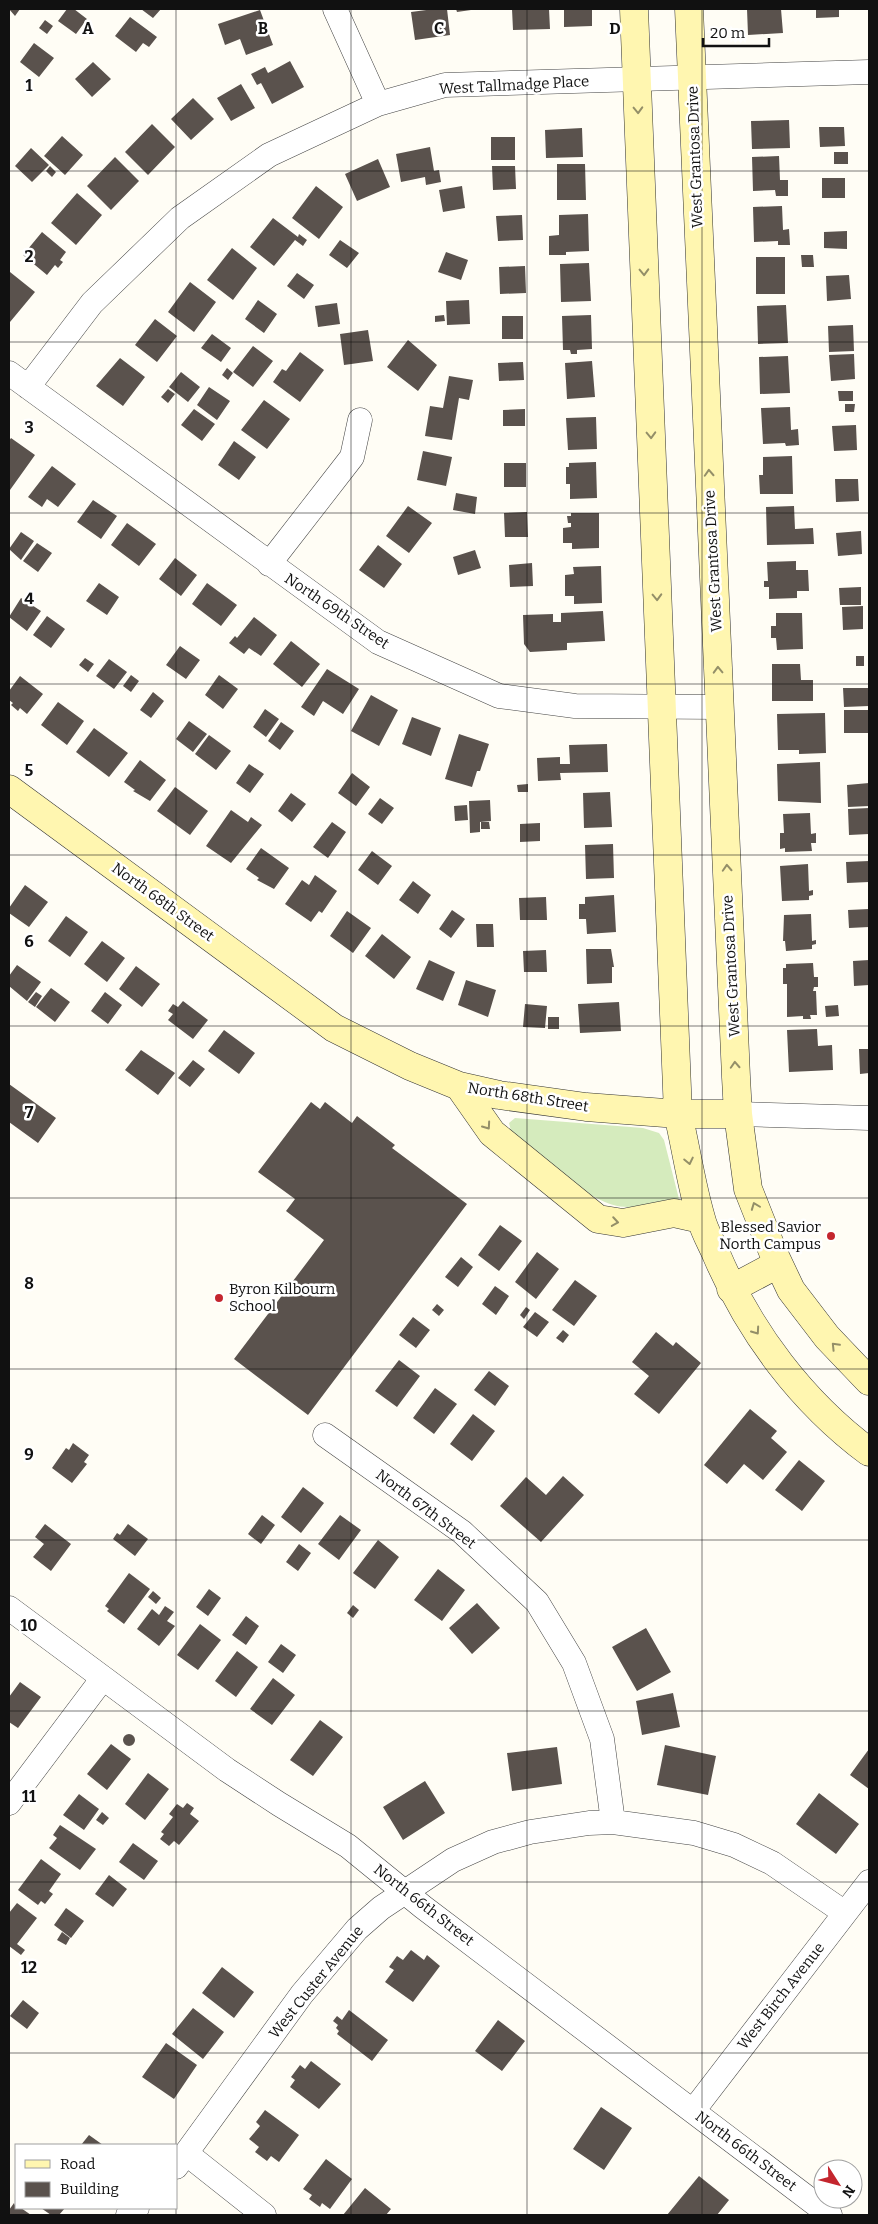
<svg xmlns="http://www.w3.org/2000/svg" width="878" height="2224" font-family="Bitter,serif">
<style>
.grass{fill:#d5ebbd}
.building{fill:#5a524d}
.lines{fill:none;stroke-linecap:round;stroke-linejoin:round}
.street-casing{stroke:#444;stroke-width:25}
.secondary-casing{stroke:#333;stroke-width:29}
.street{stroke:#fff;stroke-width:24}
.secondary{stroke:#fff6b0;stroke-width:28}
.oneway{stroke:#948f68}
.grid{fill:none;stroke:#111;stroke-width:1;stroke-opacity:0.55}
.poi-dot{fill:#c4262e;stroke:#fff;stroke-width:2}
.labels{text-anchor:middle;stroke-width:5;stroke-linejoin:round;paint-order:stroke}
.street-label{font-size:15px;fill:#111;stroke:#fff}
.poi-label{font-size:15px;fill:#111;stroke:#fff;text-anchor:end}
.grid-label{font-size:16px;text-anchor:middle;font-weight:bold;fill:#111;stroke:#fff;stroke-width:5;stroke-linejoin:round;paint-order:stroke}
</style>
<rect width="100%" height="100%" fill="#fffdf5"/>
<path class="grass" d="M515 1118 643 1128 659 1133 664 1140 679 1199C662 1199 646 1207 629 1207 589 1208 543 1154 511 1131L509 1123Z"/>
<path class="building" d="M9 9H20L15 16Z
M67 9H74L87 19 76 34 58 21Z
M141 9H161L153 18Z
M434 9H447L450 35 415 40 411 12Z
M456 9H471V10L457 12Z
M512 9H549L550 29 513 30Z
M564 9H592V26L564 27Z
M747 9H781L783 33 748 35Z
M816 9H839V17L816 18Z
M260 10 273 45 246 55 240 39 225 45 218 24Z
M130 17 157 37 149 47 143 43 136 52 115 36Z
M45 20 53 26 47 34 39 28Z
M34 43 54 58 39 77 20 62Z
M290 61 304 87 272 104 261 83 257 85 251 74 265 67 268 73Z
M93 62 111 79 92 97 75 79Z
M241 84 255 108 231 121 217 98Z
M193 98 214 119 191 140 171 119Z
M789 120 790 148 752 149 751 121Z
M152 124 175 147 148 175 125 152Z
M819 127H844L845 146 820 147Z
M582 128 583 157 546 158 545 130Z
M62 136 83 155 65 175 44 156Z
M491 137H515V160H491Z
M430 147 434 171 439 170 441 182 426 185 425 177 401 182 396 154Z
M31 148 49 165 32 182 15 166Z
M834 152H848V164H834Z
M779 156 780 180H788V196H776L775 190 753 191 752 157Z
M115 157 139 181 111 210 87 186Z
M378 159 390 187 357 201 345 174Z
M557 164H585L586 200H557Z
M50 166 56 172 52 177 46 171Z
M492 166H515L516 189 493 190Z
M822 178H845V198H822Z
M316 186 343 207 319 239 292 218Z
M462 186 465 208 443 212 439 190Z
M77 193 102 215 76 245 51 223Z
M782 206 783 230 789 229 790 245H778V241L754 242 753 207Z
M588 214 589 251 566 252V255H549V236L559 235V215Z
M522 215 523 240 498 241 496 216Z
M273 218 298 237 299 234 307 240 303 246 295 240 274 266 250 247Z
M847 231V249L824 248V232Z
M42 232 66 252 60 260 63 262 58 268 55 265 47 275 23 255Z
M340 240 359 253 347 268 329 255Z
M232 248 257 268 233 300 207 280Z
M446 252 468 260 461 280 438 272Z
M801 255H813L814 267H802Z
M756 257H785V294H756Z
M589 263 591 301 561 302 560 264Z
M525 266 526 293 500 294 499 267Z
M10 272 35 292 10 322 9 274Z
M297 273 314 285 304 299 287 286Z
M849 275 851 299 827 301 826 276Z
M190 282 216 302 194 332 168 312Z
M258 300 277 314 264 333 245 319Z
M469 300 470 324 447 325 446 301Z
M337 303 340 324 318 327 315 306Z
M786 305 788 343 758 344 757 306Z
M444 315 445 321 435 322V316Z
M591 315 592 349 577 350V354H571L570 350H563L562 316Z
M502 316H523V339H502Z
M155 319 177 336 157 362 135 345Z
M853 325 854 351 829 352 828 326Z
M368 330 373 361 344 365 340 334Z
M212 334 231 348 221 362 201 348Z
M408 340 437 365 418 391 387 367Z
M253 346 273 361 253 387 233 372Z
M300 352 324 370 300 402 273 382 282 369 286 371Z
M854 354 855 379 831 381 829 355Z
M788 356 790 393 760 394 759 357Z
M120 358 145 377 123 406 96 386Z
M592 361 595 397 567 399 565 363Z
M523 362 524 380 499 381 498 363Z
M227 368 233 373 228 380 222 375Z
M181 372 200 387 188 402 169 387Z
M449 376 473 380 469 400 459 398 452 440 425 436 430 406 443 408Z
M209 387 230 401 217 420 197 405Z
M168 389 175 394 168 403 161 397Z
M838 391H853V401H839Z
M264 400 290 419 267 449 241 430Z
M845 404H855L854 412H845Z
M790 407 791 430 798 429 799 445 786 446 785 443 763 444 761 408Z
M194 409 215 424 202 441 181 425Z
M525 409V426H503V410Z
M596 417 597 449 568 450 566 418Z
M856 425 857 450 834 451 832 426Z
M11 438 35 455 10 490 9 441Z
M234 441 256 457 239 480 218 465Z
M423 451 452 457 446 486 417 480Z
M792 456 793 494H760L759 475H763V457Z
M596 462 597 498 570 499V484H566V467H569V463Z
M504 463H526V487H504Z
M52 466 76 484 58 507 47 499 42 507 28 497Z
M835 479H858L859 501 836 502Z
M456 493 477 497 475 514 453 510Z
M93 500 117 516 101 539 77 522Z
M408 506 432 523 409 553 386 536Z
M794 506 795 529 813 528 814 544 767 545 766 507Z
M527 512 528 537H505L504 513Z
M571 513H599V548L572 549V543H563V528L571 527V523H568L567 516H571Z
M127 523 156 544 139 566 111 545Z
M861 531 862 554 838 556 836 533Z
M21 532 34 541 21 560 9 549Z
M37 543 52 553 38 572 23 561Z
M378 545 402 564 384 588 359 570Z
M475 550 481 568 458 575 453 557Z
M175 558 197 575 181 596 159 579Z
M796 561V570H808L809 591H797V598L769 599V587H764V581H768L767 562Z
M532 563 533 586 510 587 509 565Z
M601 566 602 603 574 604V596H565V575L574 574 573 567Z
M99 583 119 597 107 615 86 601Z
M207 583 237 605 221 626 192 604Z
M861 587V605H840L839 588Z
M21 598 41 611 27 631 9 617Z
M863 606V629L843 630 842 607Z
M603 611 605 641 567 643V650L530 652 524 644 523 615 553 614V622H561V613Z
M776 613H802L803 649 777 650 776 638H771V626H776Z
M47 616 65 629 51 648 33 635Z
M254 617 277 635 261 656 249 648 244 654 229 643 235 636 237 638Z
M291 641 320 664 302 687 273 664Z
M180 646 200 660 186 679 166 665Z
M856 656H864V666H856Z
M85 658 94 664 88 672 79 665Z
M109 659 127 672 114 689 96 676Z
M772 664H800L801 680H813V701H772Z
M327 669 359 689 343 714 323 701 314 716 301 707Z
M131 675 139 681 131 692 123 686Z
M219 675 238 689 223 709 205 695Z
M20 676 43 694 27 714 20 708 18 711 11 705 13 703 9 700V691Z
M843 688H869V706L844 707Z
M153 692 164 701 151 718 140 710Z
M371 695 398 710 379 746 351 731Z
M58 702 84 721 67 745 41 725Z
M265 709 279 719 266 737 253 727Z
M844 710H868V733H844Z
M825 713 826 753 799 754V750H778L777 714Z
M412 717 441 728 431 756 402 744Z
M189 721 207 734 193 752 176 739Z
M281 722 294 731 280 750 268 741Z
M94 728 128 753 109 777 76 752Z
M459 734 489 744 480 771H477L472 787 445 779Z
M209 735 231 751 216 770 195 754Z
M607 744 608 772 560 773 561 780 538 781 537 758 560 757V764H570L569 745Z
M140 760 166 780 150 801 133 791 135 790 124 782Z
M820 762 821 803 778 801 777 764Z
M249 764 264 774 250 793 236 783Z
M352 773 370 787 356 806 338 793Z
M869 783V806L848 807 847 785Z
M528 784V792H518L517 785Z
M175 787 208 811 190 835 157 811Z
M610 792 612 827 584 828 583 793Z
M291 793 306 804 292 822 278 811Z
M380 798 394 808 382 824 368 814Z
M490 800 491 821 480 822V832L470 833 469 801Z
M467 805 468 820 455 821 454 806Z
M869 808V834L849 835 848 809Z
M231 810 248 822 251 817 262 825 231 863 206 846Z
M810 813 811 834 816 833V843H811L812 851 785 852V848L780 849V833H784L783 814Z
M332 822 346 832 328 858 313 847Z
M481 822H489L490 829H481Z
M540 823V841L520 842V824Z
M613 844 614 878 586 879 585 845Z
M261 848 289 868 274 889 257 880 259 878 246 869Z
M372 851 392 866 378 885 358 870Z
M869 861V882L847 883 846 862Z
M808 864 809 891 813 890V895L809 896V900L782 901 780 866Z
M315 875 337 891 322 913 319 911 311 922 285 904 302 880 309 885Z
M413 881 431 895 418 914 399 900Z
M25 885 48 902 29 927 9 913V908Z
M614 895 616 932 587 934 586 919H579V904H585V897Z
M546 897 547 920H520L519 898Z
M869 909V927L849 928 848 910Z
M452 910 465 919 451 938 439 929Z
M347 911 371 928 353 953 330 936Z
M811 914 812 941 816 940V944L812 945V949L786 951 785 941H783L784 915Z
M66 916 88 932 70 957 48 941Z
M476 924H493L494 947H477Z
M382 934 411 957 394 979 365 956Z
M102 941 125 958 107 982 84 964Z
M586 949H611L614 967H612V983L587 984Z
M546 950 547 972H524L523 951Z
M429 960 455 972 443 1001 416 989Z
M869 960V985L854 986 853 961Z
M813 963 814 977H818V987H814L813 991H816L817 1015H810L811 1019H803V1016L787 1017V984H783V968H786V964Z
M17 965 41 982 27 1001 9 986V976Z
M136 966 160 984 142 1007 119 989Z
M466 980 496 990 488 1017 458 1005Z
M51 988 70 1002 55 1022 36 1007Z
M36 992 42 996 35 1007 28 1002Z
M105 992 122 1005 108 1024 91 1011Z
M183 1001 208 1020 193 1039 168 1020 173 1014 168 1011 173 1004 178 1007Z
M619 1002 621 1031 580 1033 578 1004Z
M525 1004 547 1006 545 1028 523 1027Z
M838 1005 839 1016 826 1017 825 1006Z
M548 1017H559V1029H548Z
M817 1029 818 1046 832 1045 833 1070 789 1072 787 1030Z
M224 1030 255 1053 239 1074 208 1051Z
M859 1049H869V1073L860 1074Z
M141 1050 175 1073 158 1095 125 1070Z
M193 1060 205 1069 190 1087 178 1078Z
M9 1084 56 1118 38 1143 9 1122Z
M311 1102 320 1109 325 1102 352 1123 357 1116 395 1145 392 1148 467 1204 308 1415 234 1359 324 1240 286 1211 295 1199 258 1172Z
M500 1225 522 1241 499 1271 478 1255Z
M537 1252 559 1269 536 1299 515 1282Z
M461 1257 473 1267 458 1287 445 1277Z
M575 1280 597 1296 574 1326 552 1310Z
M495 1286 509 1296 496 1315 482 1304Z
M437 1304 444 1310 439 1316 432 1310Z
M526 1307 530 1310 524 1319 520 1315Z
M535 1312 549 1322 537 1337 523 1327Z
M413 1317 430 1330 416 1348 399 1335Z
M563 1330 569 1335 563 1343 556 1338Z
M656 1332 673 1346 676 1342 701 1363 659 1414 634 1394 649 1376 632 1362Z
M399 1360 420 1376 397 1407 375 1391Z
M489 1371 509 1386 495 1406 474 1390Z
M435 1388 457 1404 434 1434 413 1418Z
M750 1409 777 1431 771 1438 787 1452 763 1480 744 1464 727 1484 704 1465Z
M473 1414 495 1431 472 1461 450 1444Z
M73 1443 89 1455 84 1462 87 1464 72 1483 52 1468 66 1448 69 1450Z
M799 1460 825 1481 802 1511 775 1490Z
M563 1476 584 1495 541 1542 500 1506 526 1477 546 1495Z
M303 1487 324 1503 301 1533 281 1517Z
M262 1515 275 1525 261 1544 248 1534Z
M340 1515 361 1530 339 1560 318 1544Z
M45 1524 71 1544 51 1571 33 1557 44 1544 35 1537Z
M128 1524 148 1539 135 1556 113 1539 117 1533 120 1535Z
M378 1540 399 1557 375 1589 353 1573Z
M299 1544 311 1553 298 1571 286 1562Z
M438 1569 465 1590 442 1621 414 1600Z
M129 1573 150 1589 124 1624 107 1611 109 1609 105 1606Z
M209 1589 221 1598 208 1616 196 1607Z
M153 1591 161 1598 156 1604 148 1597Z
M477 1603 500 1628 472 1654 449 1628Z
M353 1605 359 1610 353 1618 347 1613Z
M165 1606 174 1612 167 1621 175 1626 159 1646 137 1629 152 1609 159 1615Z
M246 1616 259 1626 246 1645 232 1635Z
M200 1624 221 1640 198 1670 177 1655Z
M646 1628 671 1672 637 1691 612 1647Z
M281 1644 296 1655 283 1673 268 1662Z
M237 1651 258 1667 236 1697 215 1681Z
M273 1678 295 1695 272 1725 250 1709Z
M20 1682 41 1697 18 1728 9 1722V1697Z
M673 1693 680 1727 642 1735 636 1701Z
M320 1720 343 1737 313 1776 290 1760Z
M123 1740a6 6 0 1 1 12 0a6 6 0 1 1-12 0Z
M111 1744 131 1759 107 1790 87 1774Z
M665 1745 716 1756 708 1795 657 1785Z
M557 1747 562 1784 512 1791 507 1753Z
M869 1749V1789L850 1775Z
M148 1773 169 1789 145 1820 125 1804Z
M425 1781 445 1813 403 1840 383 1807Z
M819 1793 859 1824 836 1854 796 1824Z
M79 1794 99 1809 84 1830 63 1815Z
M187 1803 194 1808 190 1814 199 1821 179 1845 174 1841 169 1846 160 1839 164 1834 161 1832 173 1817 169 1814 177 1804 183 1808Z
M102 1812 109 1818 103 1825 96 1820Z
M60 1825 96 1849 80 1870 49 1848 57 1838 53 1835Z
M133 1843 158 1861 144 1880 119 1862Z
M41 1859 61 1874 49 1891 53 1894 45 1904 41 1901 38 1905 18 1890Z
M109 1875 127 1889 113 1907 95 1894Z
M17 1903 37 1918 17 1944 25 1950 21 1955 9 1946V1913Z
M66 1908 84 1921 71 1938 54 1925Z
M62 1932 70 1938 66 1945 57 1940Z
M411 1950 424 1960 427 1955 440 1966 413 2002 385 1982 394 1970 389 1967 397 1956 403 1960Z
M222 1967 254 1992 234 2018 202 1993Z
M23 2000 39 2013 27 2029 10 2016Z
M193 2008 224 2032 203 2059 172 2034Z
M349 2010 388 2040 372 2061 337 2034 339 2031 336 2028 338 2025 333 2021 337 2016 342 2020Z
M498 2020 525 2041 502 2071 475 2051Z
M166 2043 197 2065 174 2099 142 2077Z
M311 2061 341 2084 319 2109 290 2087 295 2080 291 2077 300 2065 305 2069Z
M601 2107 632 2128 604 2170 573 2149Z
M265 2110 299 2135 279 2162 271 2156 267 2161 255 2152 259 2147 249 2139 260 2126 256 2122Z
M89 2135 103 2145H81Z
M326 2159 352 2179 330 2209 322 2203 320 2207 309 2199 312 2195 303 2189Z
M699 2176 729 2200 717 2215H667Z
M365 2188 391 2209 386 2215H343Z
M14 2203 16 2208H21L31 2215H9V2210Z
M41 2208H65L59 2215H51Z"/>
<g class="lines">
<defs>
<path id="street" d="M335 9 378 104
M9 373 378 642 499 696 575 706 719 707
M28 387 92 303 180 218 269 155 378 104 445 85 869 72
M269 564 352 457 360 420
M738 1114 869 1118
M325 1435 462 1532 537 1602 574 1663 602 1739 613 1822
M9 1608 227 1770 279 1804 348 1846 423 1907 830 2215
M9 1803 103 1678
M693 2111 869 1882
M187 2154 264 2215
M176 2167 302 1994 357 1929 381 1908 453 1860 493 1842 530 1832 589 1823 613 1822 694 1833 734 1845 772 1863 845 1913
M128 2215 137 2208"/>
<path id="secondary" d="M634 9 678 1114C686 1148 691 1184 701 1218 704 1231 712 1244 717 1256 750 1333 802 1402 869 1452
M689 9 736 1077 738 1114 748 1189 773 1252 791 1290 827 1337 869 1381
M9 789 334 1028 410 1066 459 1086 499 1095 586 1107 678 1114H738
M459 1086 492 1133 598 1219 623 1223 674 1213 701 1219
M731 1289 778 1264"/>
</defs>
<use href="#street" class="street-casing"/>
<use href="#secondary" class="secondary-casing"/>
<use href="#street" class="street"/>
<use href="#secondary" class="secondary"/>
</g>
<defs><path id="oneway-chevron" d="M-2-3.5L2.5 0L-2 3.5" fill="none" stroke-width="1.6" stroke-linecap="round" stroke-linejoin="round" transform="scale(1.25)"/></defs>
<g class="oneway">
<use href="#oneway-chevron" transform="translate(638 110) rotate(88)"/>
<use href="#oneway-chevron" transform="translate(644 272) rotate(88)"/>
<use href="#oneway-chevron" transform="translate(651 435) rotate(88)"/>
<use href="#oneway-chevron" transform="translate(709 473) rotate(-93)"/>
<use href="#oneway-chevron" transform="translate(657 597) rotate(88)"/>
<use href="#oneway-chevron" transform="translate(718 670) rotate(-92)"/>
<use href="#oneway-chevron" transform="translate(727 868) rotate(-93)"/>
<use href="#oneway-chevron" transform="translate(735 1065) rotate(-93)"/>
<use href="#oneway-chevron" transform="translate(487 1126) rotate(55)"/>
<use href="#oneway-chevron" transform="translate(689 1161) rotate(78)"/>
<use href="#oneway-chevron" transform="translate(755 1206) rotate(-111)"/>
<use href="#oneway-chevron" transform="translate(615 1222) rotate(9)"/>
<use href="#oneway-chevron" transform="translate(756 1331) rotate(55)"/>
<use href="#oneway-chevron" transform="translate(835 1346) rotate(-134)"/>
</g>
<path class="grid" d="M176 9V2145M351 9V2215M527 9V2215M702 9V2215M9 171H869M9 342H869M9 513H869M9 684H869M9 855H869M9 1026H869M9 1198H869M9 1369H869M9 1540H869M9 1711H869M9 1882H869M9 2053H869M176 2208V2215"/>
<g class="poi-dot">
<circle cx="831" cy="1236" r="5"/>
<circle cx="219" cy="1298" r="5"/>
</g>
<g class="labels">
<g class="street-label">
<text transform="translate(514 85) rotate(-3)" y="5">West Tallmadge Place</text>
<text transform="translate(695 157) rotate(-92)" y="5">West Grantosa Drive</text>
<text transform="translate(713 561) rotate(-93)" y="5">West Grantosa Drive</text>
<text transform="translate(337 611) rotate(34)" y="5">North 69th Street</text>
<text transform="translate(163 902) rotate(36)" y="5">North 68th Street</text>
<text transform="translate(731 966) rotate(-93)" y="5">West Grantosa Drive</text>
<text transform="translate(528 1097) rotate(9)" y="5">North 68th Street</text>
<text transform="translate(426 1509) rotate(37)" y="5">North 67th Street</text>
<text transform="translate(424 1905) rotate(38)" y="5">North 66th Street</text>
<text transform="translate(316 1982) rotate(-51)" y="5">West Custer Avenue</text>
<text transform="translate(781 1996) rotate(-52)" y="5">West Birch Avenue</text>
<text transform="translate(746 2151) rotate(37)" y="5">North 66th Street</text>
</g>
<g class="poi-label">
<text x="821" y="1232">Blessed Savior<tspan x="821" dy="17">North Campus</tspan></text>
<text x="229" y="1294" text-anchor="start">Byron Kilbourn<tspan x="229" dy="17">School</tspan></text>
</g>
</g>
<g class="grid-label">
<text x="88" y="34">A</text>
<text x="263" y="34">B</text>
<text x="439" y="34">C</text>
<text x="615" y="34">D</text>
<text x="29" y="91">1</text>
<text x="29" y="262">2</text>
<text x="29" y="433">3</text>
<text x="29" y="604">4</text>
<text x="29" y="776">5</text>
<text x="29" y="947">6</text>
<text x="29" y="1118">7</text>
<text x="29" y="1289">8</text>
<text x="29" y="1460">9</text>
<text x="29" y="1631">10</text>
<text x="29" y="1802">11</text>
<text x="29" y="1973">12</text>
</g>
<rect width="878" height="2224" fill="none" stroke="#111111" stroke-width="20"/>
<rect x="15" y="2144" width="162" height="65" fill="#ffffff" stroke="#a0a0a0"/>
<rect x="25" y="2160" width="25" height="8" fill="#fff6b0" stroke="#a0a0a0"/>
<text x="60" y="2169" font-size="15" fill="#111111">Road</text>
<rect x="25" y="2182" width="25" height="15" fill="#5a524d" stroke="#a0a0a0"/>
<text x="60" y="2194" font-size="15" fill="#111111">Building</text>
<g transform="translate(838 2184) rotate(126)"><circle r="24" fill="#ffffff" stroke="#a0a0a0"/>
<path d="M0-4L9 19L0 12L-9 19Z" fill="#c4262e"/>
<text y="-8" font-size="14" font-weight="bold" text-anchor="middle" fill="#111111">N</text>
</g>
<path d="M703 38v8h66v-8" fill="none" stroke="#111111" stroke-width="2.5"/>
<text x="710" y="38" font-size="15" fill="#111111" stroke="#ffffff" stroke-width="4" paint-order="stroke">20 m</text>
</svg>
